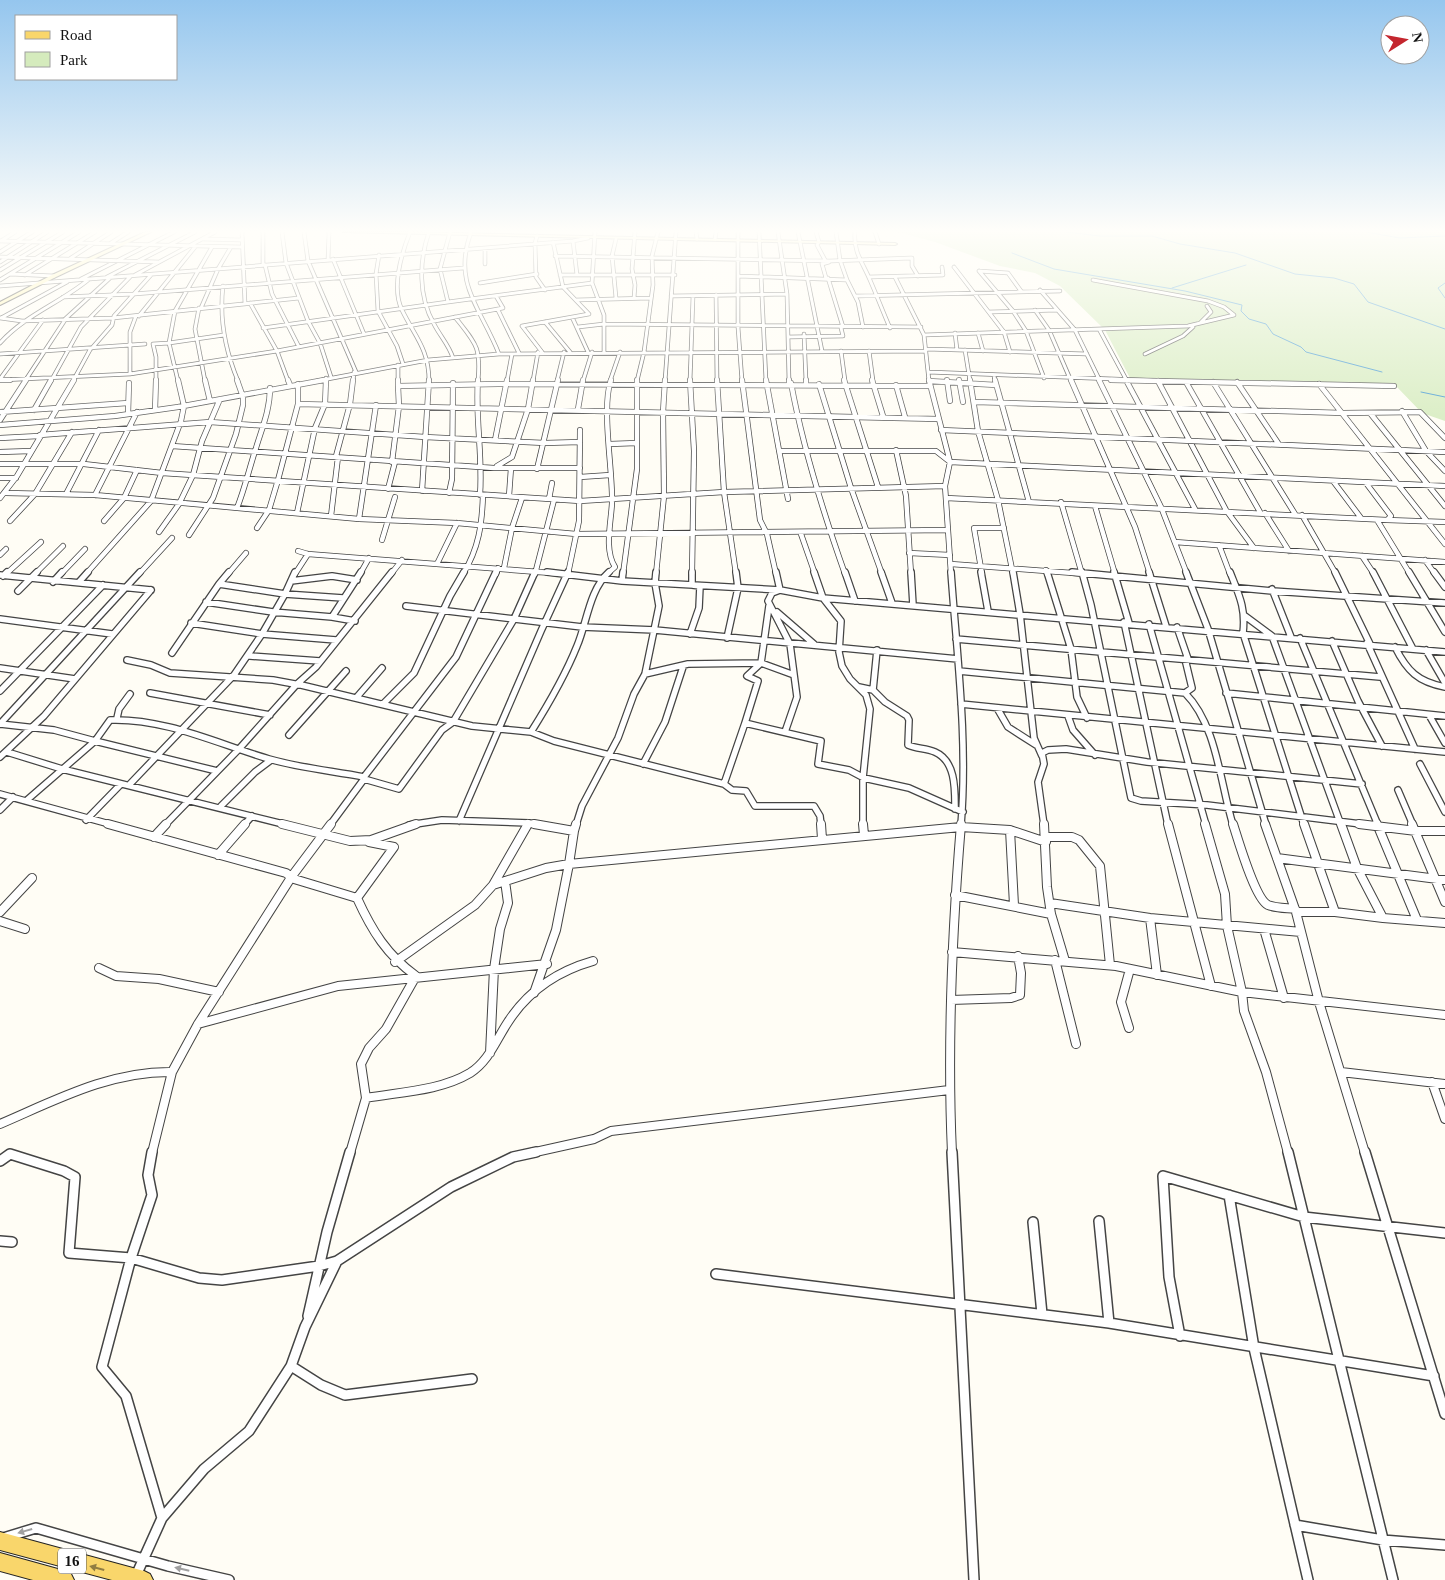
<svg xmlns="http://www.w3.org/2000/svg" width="1445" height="1580" font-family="Georgia,serif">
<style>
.green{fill:#d5ebbd}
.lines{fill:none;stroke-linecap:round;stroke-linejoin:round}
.stream{stroke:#3f96cf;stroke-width:1}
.street-far4-casing{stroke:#444;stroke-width:4.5}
.street-far3-casing{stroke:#444;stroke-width:6}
.street-far2-casing{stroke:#444;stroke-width:8}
.street-far1-casing{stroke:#444;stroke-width:10}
.street-casing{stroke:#444;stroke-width:12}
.secondary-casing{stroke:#333;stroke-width:2}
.primary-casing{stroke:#222;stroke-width:2}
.street-far4{stroke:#fff;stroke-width:3}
.street-far3{stroke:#fff;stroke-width:4.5}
.street-far2{stroke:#fff;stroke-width:5.5}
.street-far1{stroke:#fff;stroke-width:8}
.street{stroke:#fff;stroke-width:9}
.secondary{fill:#fff6b0;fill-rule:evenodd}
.primary{fill:#f9d66b;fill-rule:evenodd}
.oneway{fill:#a0a0a0}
.oneway2{fill:#917d42}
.labels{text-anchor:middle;stroke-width:5;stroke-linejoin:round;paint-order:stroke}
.shield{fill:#fff;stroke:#585858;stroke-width:1}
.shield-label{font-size:15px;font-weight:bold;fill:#111}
</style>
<rect width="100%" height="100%" fill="#fffdf5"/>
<path class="green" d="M898 232H1445V421L1422 413 1395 385 1131 380 1105 330 1060 286 1035 273 1000 266 935 242Z"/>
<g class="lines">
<path class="stream" d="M1066 232 1100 236H1152L1180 244 1235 253 1295 274 1334 278 1354 284 1368 302 1445 329
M1366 232 1400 238 1445 236
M1012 253 1054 269 1185 291 1242 305 1241 311 1249 319 1266 324 1273 334 1301 347 1306 352 1382 372
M1445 283 1438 288 1445 298
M1172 288 1246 265
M1421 392 1445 397"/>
<defs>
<path id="street-far4" d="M242 232 245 304
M263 232V265
M282 232 286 263 308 321 320 343 331 377
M304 232 308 261 356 372
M410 232C401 255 391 287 402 310 415 337 429 349 429 381
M429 232C419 261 418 296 434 324 440 336 449 345 453 358
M450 232 440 269 448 302 592 283
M471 232C452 284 481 308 499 354
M595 232 592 283 604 315V352
M696 232 697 239
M738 232V327L742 381
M759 232 766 381
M778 232 787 294 789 381
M798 232 822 351
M816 232 819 242 817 245 825 260
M836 232 840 260 847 280
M855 232C853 252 863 263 870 280 877 296 883 312 890 328
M875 232 879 244
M537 236 535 243 536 277 545 290
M203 239 242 240
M616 239 612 256 616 298
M715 239 716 232
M0 241 241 247
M1 241 15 232
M573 241 577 275
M111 243 128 232
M485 248V264
M0 252 32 232
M379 255 376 274 378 311 397 346 403 364
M555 256 830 261 911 258
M0 257 158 262
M71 258 111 232
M912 258V266L918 276
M333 259 364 334
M328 260 329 232
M0 262 47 232
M265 265 272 294 299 347
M954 267 1004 332 1010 352
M0 270 63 232
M979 271 1013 311 1026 331 1044 378
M979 271 1008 273 1021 291
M10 274 54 276
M25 275 95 232
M135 275 215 232
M560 275H675
M739 276 847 280 858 302 863 327
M107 277 195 232
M869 277 943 275 942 267
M895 277 924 335 929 381
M826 278 822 264 829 262
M81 279 174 232
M0 280 79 232
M480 283 537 274
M0 286 573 241 588 238
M223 286C219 320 225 350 238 381
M1040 290 1075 330 1100 381
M716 295 717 381
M671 296 787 294
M856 296 1060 291
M63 297 134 294 463 268
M634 298 635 285 632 269 635 232
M576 300 650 298
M250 303 277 351 288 381
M199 308 195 329 205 381
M201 308 218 269 231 247
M498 310 519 353
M1035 310 1049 330 1071 381
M989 312 1057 310
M139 316 195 247
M455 317C476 344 481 346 478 381
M572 317 588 352
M0 318 22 321 113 318 299 298
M1 318 67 282
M64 320 110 278
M545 322 570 352
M1200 323 1211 312 1207 306
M578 327 604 324 921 327
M263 328 448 302
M1099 329 1127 381
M955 333 957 350
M978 333 983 351
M804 334 806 381
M924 335 1188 326 1234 315 1224 307 1208 301 1093 280
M788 337 843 336 841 328 843 327 828 278
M0 343C25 315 60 303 88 280
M92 348 112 325 114 316 151 275
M926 349 1087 354
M965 350 970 381
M841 351 845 381
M869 351 873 381
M542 352 522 326 589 314 563 287 553 242
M0 354 145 344
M1145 354 1183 336 1193 327
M398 365V381
M928 372 1166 381
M130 374V332L136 316
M994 376 995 381
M0 379 43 320
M0 380 130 374 277 351 503 308 496 296
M25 381 65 320
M51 381 81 327 130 277
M73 381 91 348
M156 381V357L153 344 169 343 175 311 212 247
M178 381 169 343 224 335
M317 381 428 360 499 354 926 351
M326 381V378
M353 381 354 372
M507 381 512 354
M533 381 538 352
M557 381 564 352
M583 381 592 352
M610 381 620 352
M637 381 644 352 653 285 652 256 658 232
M665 381 676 232
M690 381 693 296"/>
<path id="street-far3" d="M0 380H10
M205 380 210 401
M288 380 290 385
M398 380V386
M478 380C475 418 483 456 480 495
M690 380 694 451 692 574
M717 380 724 492 736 574
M742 380 760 520 767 534 776 574
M766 380 788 499
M789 380V383
M806 380V383
M844 380 878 487
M872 380 883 416
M929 380 950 462 945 486 951 574
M947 380 950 401
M959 380 963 402
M970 380 978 431 998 500 1013 574
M995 380 1029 502
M1071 380 1135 527 1150 574
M1099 380 1161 507 1187 574
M1111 380 1394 386
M1126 380 1195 509
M929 381 996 385
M1158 381 1226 510 1254 548
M1186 382 1260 512
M1213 382 1295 514
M1237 382 1278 443
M791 383C803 448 823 512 845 574
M298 384V404
M819 384 851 488 882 574
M1319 384 1445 544
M896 385 905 417
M975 402 1343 413 1420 412 1445 438
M578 409 583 380
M34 410 51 380
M155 410 156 380
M1402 411 1426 451 1445 471
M0 412 128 403
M1370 413 1445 506
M128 414 129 383
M0 420 26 380
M0 425 115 416 178 407 324 380
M941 430 1445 452
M40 435 210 422 425 437 545 443 580 442
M0 438 39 436
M495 440 507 380
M610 444 637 443
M172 446 494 468H580
M896 450 906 496 911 574
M780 451H936L950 462 1445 486
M0 452 31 451
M336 456 350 404 353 380
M392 462 399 406 398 386 498 384 930 386
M0 464H84L162 473 580 501 724 492 945 486
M497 466 512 457 528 409 533 380
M537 469 558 380
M580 477 610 475
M0 478H16
M278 480 298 404 938 419
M1333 481 1361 518
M388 489 395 462
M422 491 429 380
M6 493 95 495 359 519 457 523 576 534 948 530
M449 493 452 479 453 383
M66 494 99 430
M95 495 137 412
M509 496 511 468
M0 498 17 476 74 380
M946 498 1387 520 1391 516 1366 483
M549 499 552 483
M1061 502 1082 574
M1095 506 1115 574
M237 508C245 488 249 469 256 448 262 428 270 410 270 388
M297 513 315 428 325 404 326 380
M1265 513 1289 551
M1302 515 1336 574
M331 516 338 457
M359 519 376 405
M1377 520 1410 574
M1387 520 1445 522
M10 521 35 494 72 432
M104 521 124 498 137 470
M257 528 269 510 278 480
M159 532 179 504 193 475 202 441 220 399
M801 534 815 574
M189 535 213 498 236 434 243 405V397L237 380
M382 540 395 497
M1175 542 1445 562
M1219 545 1230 574
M298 551 308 554 564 574
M909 553 950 555
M0 555 6 549
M1362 556 1374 574
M1425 560 1435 574
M437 564 457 523
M951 564 1086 574
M504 568 512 528 522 498
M1046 570 1047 574
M6 574 41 542
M35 574 63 546
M61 574 85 549
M86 574 151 501 181 421 184 406 178 380
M139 574 172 538
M228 574 246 553
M295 574 308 554
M360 574 369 558
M391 574 402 560
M463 574C479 548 482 524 483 495
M496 574 498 568
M535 574 554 500
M568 574 579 521 580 430
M607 574 615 567C604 550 611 523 612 503 613 470 601 408 611 380
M623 574 637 469V380
M656 574 664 496 663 412 665 380
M982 574 974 528H1004"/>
<path id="street-far2" d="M229 572 219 584 285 594 262 634 336 640
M295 572 285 594 343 598
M547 572 622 581 780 590 823 598 1445 652
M776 572 780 590 772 593 768 601 790 644 797 697 785 732
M814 572 823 598 841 621 839 652 842 666 850 679 866 695 870 709 863 778V825
M845 572 855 601
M881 572 892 603
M911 572 913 605
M951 572C957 656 968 741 961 825
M981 572 988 611
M1013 572 1020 614 1034 738 1042 756
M1047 572 1071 649 1077 697 1087 718
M1072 572 1273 591 1445 603
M1082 572 1091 605 1131 798 1141 801 1207 805 1369 825
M1114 572 1129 623
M1149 572 1166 626
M1186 572 1208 629 1266 825
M1230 572C1239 595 1246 608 1243 633L1304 825
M1335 572 1370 644
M1373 572 1413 649
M1409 572 1445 632
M1434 572 1445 587
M0 575 151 590
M3 576 7 572
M291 581 332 576 357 580
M622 581 623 572
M53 582 62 572
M79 582 88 572
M1272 589 1291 637
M18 591 37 572
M206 602 273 612 332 617
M406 606 582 627 655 630 958 659
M769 606 761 663 747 676 758 681 745 723 821 741 818 764 849 770 864 778 909 788 963 812
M777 612 814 644
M1245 616 1272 636 1341 825
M0 619 112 634
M355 621 332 617 361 572
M1124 622 1168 825
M1149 624 1206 825
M1177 627 1188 659
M690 634 699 608 700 586 692 585V572
M727 638 738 588 736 572
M1300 638 1378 825
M956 639 1380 677
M1332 641 1358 701 1382 746
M1367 643 1415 749
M1395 647C1407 671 1418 682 1445 687
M1426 650 1445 683
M172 653 219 584
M250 656 320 661
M1185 659 1192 688 1185 693
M127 660 151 665 170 673 273 680 300 685
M0 668 75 679
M959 671 1185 693C1217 725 1220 783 1233 825
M645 674 688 664 761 663 794 675
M297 684 472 726 531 732 554 741 724 784 732 790 746 791 755 806H814L820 816 821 825
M859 687 873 690 885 702 907 716 909 720 908 745C917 749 926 748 935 752 956 761 955 790 955 809
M873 690 877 650
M0 691 103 585
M150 693 270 715
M1226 693 1445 716
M356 698 382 668
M383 704 414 673 450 596 464 572
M961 704 1445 752
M997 708 1008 727 1036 745
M1429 715 1445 743
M1068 716 1073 730 1095 755
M117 718 119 709 130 694
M0 724 54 730 95 741 110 720C165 718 218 744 269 759 300 768 333 771 364 777V779L399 789 442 730 453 722 514 619 535 572
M0 724 140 572
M531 732C548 705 565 676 577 646 587 623 589 590 609 572
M289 735 346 671
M7 752 62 769 287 825
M0 757 44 716 151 590
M643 764 665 722 683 667
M1420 764 1445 812
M364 777 456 657 496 572
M130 784 234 675 262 634 191 623
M724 784 745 723
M1398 790 1413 825
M0 794 113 825
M27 800 95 741 217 771
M221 806 255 772 271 760
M0 810 13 797
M86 820 121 784
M459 821 541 631 568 572
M165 825 239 749 297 684 316 667 392 572
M244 825 252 816
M330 825 364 779
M409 825 442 820 529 823
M528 825 529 823 541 825
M576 825 582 806 618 738 634 694 645 674 659 606 655 583 656 572
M1044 825 1038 782 1044 764 1042 753 1048 750 1066 749 1147 762 1362 784"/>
<path id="street-far1" d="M108 824 286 873 294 879 357 898C372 931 387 955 416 976L386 1029 369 1048 361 1064 366 1098
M282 824 350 841 371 840 416 824
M528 824 493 885 546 868 569 864 556 930 534 993
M534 824 574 831 576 824
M821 824 822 839
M863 824 864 835
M1044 824 1047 887 1051 914 1065 961
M1168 824 1211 986
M1205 824 1225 894 1227 926 1242 992 1244 1011 1266 1072 1288 1153
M1233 824C1238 839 1255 899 1268 905 1275 908 1287 908 1295 909
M1265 824 1296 912 1319 1002 1365 1153
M1304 824 1335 912
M1359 824 1416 831H1445
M1377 824 1417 920
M1412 824 1445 902
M1010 830 1014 905
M574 831 569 864 961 827 1010 830 1046 842
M154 837 166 824
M1046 837H1072L1079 840 1100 866 1110 965
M218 855 245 824
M1277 858 1445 880
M955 895 1051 914
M357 898 394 847 369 842
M1050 903 1150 918 1301 932
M0 912 32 878
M1296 912H1335L1383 918 1357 868 1341 824
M1150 918 1157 975
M1383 918 1445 923
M0 921 25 929
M1264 929 1284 998
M952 952 1116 966 1242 992 1445 1015
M1055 960 1076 1044
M395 962 475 905 493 885
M99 968 116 976 159 979 219 992
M951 1000 1011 998 1020 995 1021 973 1018 956
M198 1024 338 986 547 964
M1129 1028 1121 1002 1130 969
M490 1053 494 969 500 929 508 903 505 881
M1341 1072 1445 1084
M1432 1082 1445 1119
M0 1124C56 1100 110 1071 172 1072
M152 1153 172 1072 198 1024 292 876 331 824
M350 1153 366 1098C399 1092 440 1091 470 1073 489 1061 496 1040 508 1022 528 991 558 971 593 961
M531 1153 594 1139 611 1131 949 1090
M952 1153C947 1044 952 933 961 824"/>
<path id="street" d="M152 1152 148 1175 152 1195 131 1258 102 1367 126 1396 162 1518
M952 1152 974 1580
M1288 1152 1393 1580
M1365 1152 1445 1414
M0 1161 10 1154 64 1171 75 1177 69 1253 131 1258 199 1278 222 1280 319 1266 337 1261
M1229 1195 1254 1348 1308 1580
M1099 1221 1109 1323
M1033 1222 1042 1314
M0 1241 12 1242
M716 1274 1109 1323 1434 1376
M308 1316 327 1232 350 1152
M1180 1336 1169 1277 1163 1176 1304 1217 1445 1233
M291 1366 321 1385 345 1395 472 1379
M1295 1525 1383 1540 1445 1545
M0 1539 36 1528 168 1566 229 1580
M134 1580 162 1518 204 1469 249 1431 291 1366 305 1327 337 1261 451 1187 513 1157 536 1152"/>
<path id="secondary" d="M145 232H151L56 277 0 305V302L52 275Z
M343 232H413L895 243 897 244 895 245Z"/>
<path id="primary" d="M0 1532 144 1571 150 1574 153 1580H112L0 1550Z
M0 1553 65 1571 71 1574 74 1580H33L0 1571Z"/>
</defs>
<use href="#street-far4" class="street-far4-casing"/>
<use href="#street-far3" class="street-far3-casing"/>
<use href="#street-far2" class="street-far2-casing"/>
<use href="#street-far1" class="street-far1-casing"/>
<use href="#street" class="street-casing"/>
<use href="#secondary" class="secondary-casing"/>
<use href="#primary" class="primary-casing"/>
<use href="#street-far4" class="street-far4"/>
<use href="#street-far3" class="street-far3"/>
<use href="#street-far2" class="street-far2"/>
<use href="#street-far1" class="street-far1"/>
<use href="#street" class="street"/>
<use href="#secondary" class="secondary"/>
<use href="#primary" class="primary"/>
</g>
<defs><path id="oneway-solid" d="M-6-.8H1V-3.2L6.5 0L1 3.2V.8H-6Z" transform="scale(1.25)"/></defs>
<g class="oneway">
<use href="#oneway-solid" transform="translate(25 1531) rotate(164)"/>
<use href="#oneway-solid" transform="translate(182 1569) rotate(-167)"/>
</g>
<use class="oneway2" href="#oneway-solid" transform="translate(97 1568) rotate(-165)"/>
<linearGradient id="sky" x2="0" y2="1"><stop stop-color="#95c6ee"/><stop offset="0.51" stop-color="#fffefa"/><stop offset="1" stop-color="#fffefa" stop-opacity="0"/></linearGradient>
<rect width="1445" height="453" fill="url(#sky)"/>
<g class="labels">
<rect class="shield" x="58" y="1548.5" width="28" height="25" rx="4"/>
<g class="shield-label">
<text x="72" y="1566">16</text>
</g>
</g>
<rect x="15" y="15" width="162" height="65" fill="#ffffff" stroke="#a0a0a0"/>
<rect x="25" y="31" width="25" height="8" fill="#f9d66b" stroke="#a0a0a0"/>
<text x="60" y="40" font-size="15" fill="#111111">Road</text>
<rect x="25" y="52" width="25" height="15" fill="#d5ebbd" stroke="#a0a0a0"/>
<text x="60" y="65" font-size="15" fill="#111111">Park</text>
<g transform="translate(1405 40) rotate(79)"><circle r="24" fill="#ffffff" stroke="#a0a0a0"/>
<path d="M0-4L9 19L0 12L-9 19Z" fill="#c4262e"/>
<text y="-8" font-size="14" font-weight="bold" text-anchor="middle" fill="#111111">N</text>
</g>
</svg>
